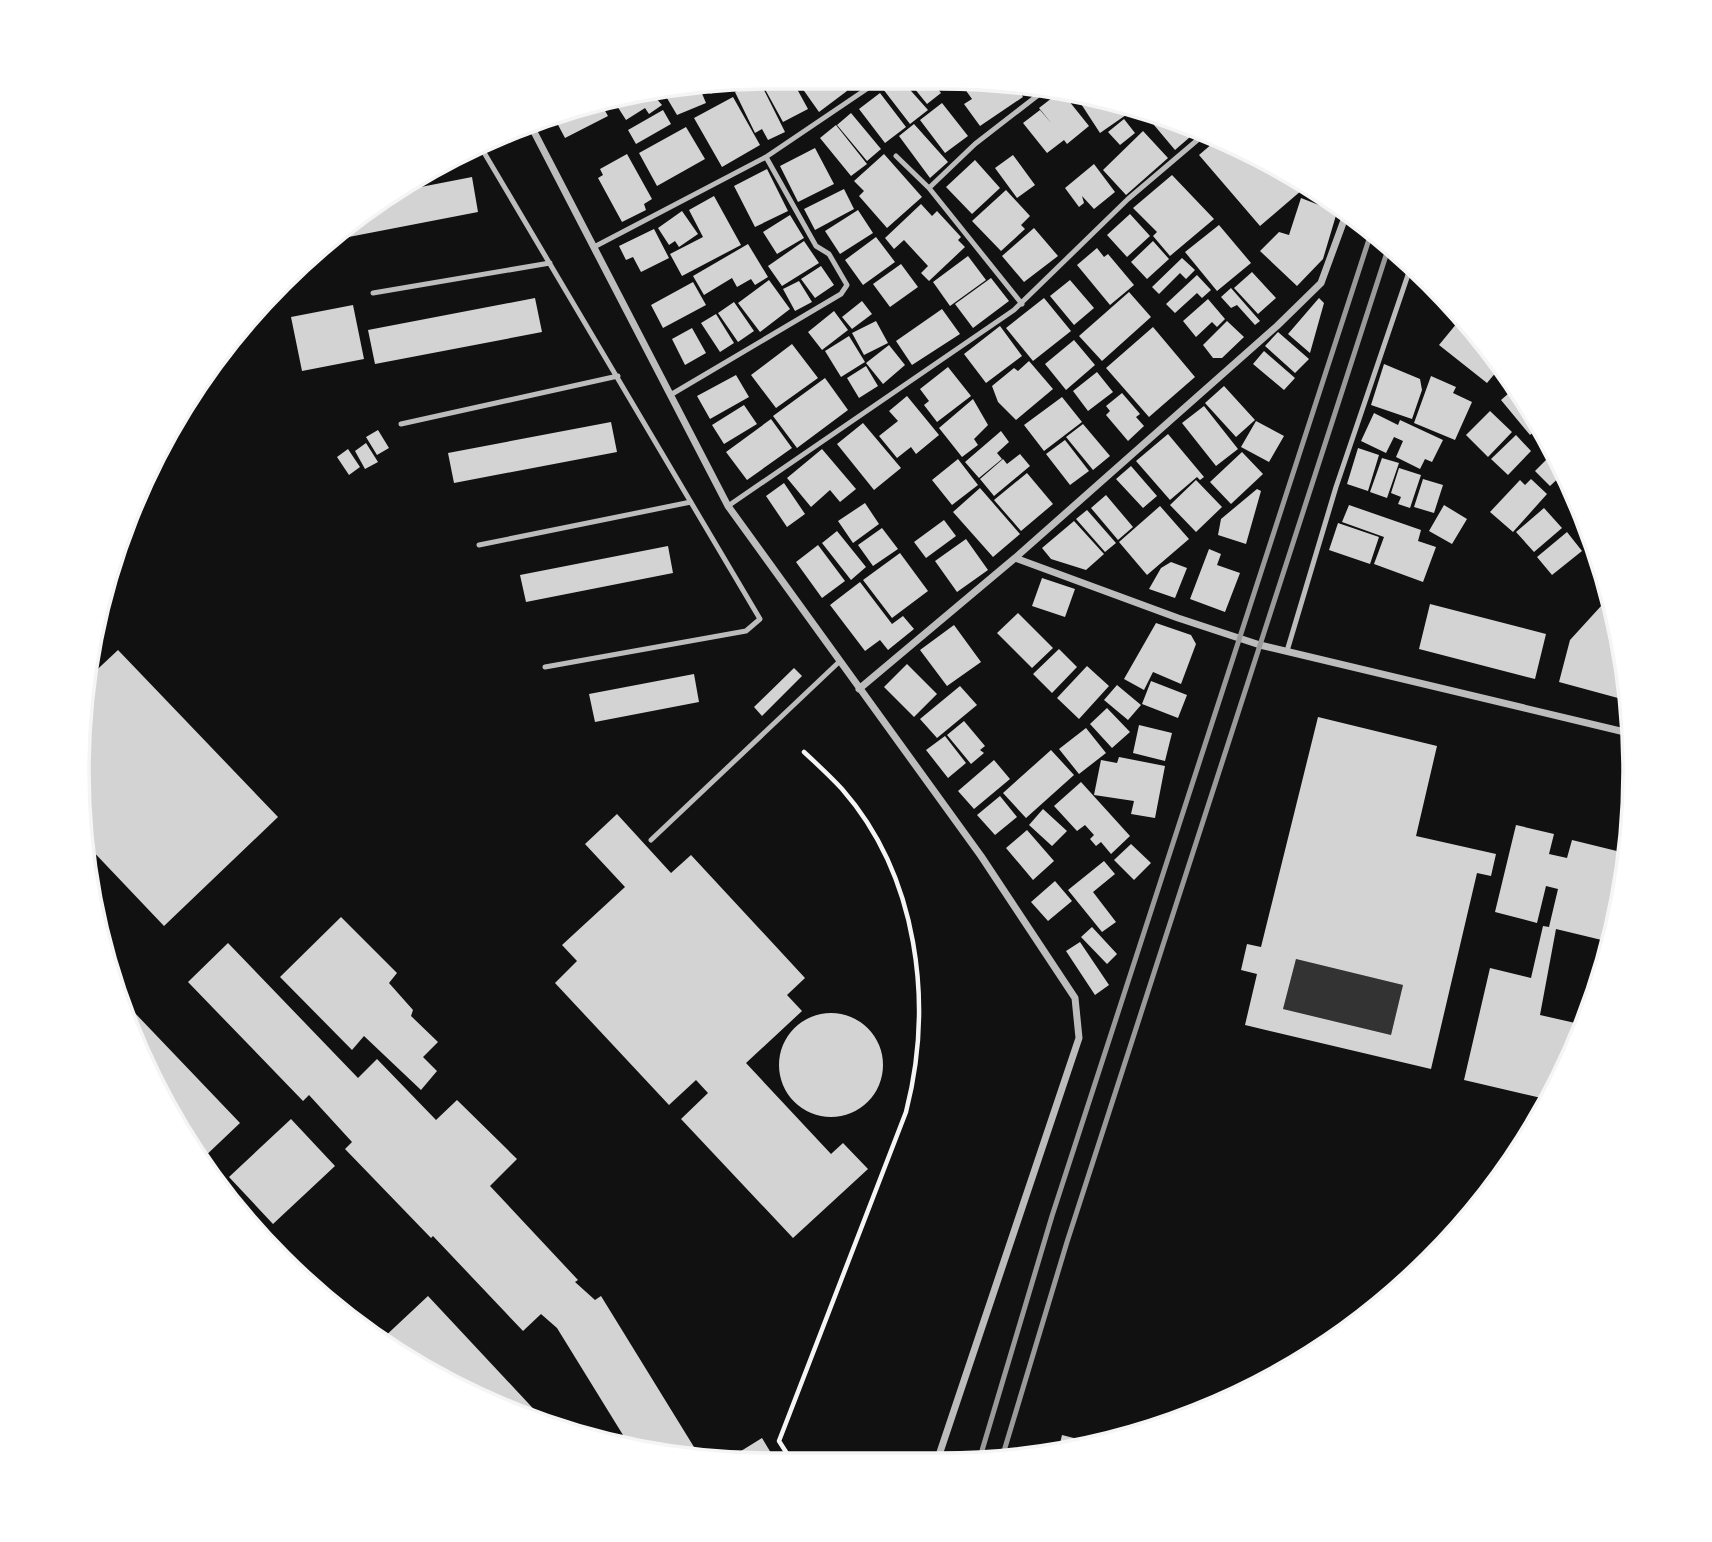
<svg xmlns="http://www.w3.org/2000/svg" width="1712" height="1542" font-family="'Open Sans',sans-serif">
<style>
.water{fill:#333}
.building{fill:#d3d3d3;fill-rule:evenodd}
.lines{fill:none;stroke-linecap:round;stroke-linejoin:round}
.path{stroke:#f5f5f5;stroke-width:4.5}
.service{stroke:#bcbcbc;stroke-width:5}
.minor{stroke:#bcbcbc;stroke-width:7}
.rail{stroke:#9a9a9a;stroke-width:5}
.rim{fill:none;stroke:#f5f5f5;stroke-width:3.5}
</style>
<rect width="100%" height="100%" fill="#111"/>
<path class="water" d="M1296 959 1403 985 1391 1035 1283 1009Z"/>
<path class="building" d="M771 77 791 78 808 109 783 122 760 80Z
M795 78 839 80 847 91 819 112Z
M759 80 785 132 768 140 762 129 755 133 735 92Z
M844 80 864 81 851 90Z
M892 82 904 83 928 110 910 124 883 89Z
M910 83 934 84 941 93 927 104Z
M698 84 706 103 677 115 661 88Z
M962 85 1017 88 1023 97 980 126 964 104 972 99Z
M648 89 662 105 649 114 645 108 626 120 612 98Z
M1072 90H1076L1136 108 1100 133Z
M1061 91 1089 126 1067 144 1064 140 1047 153 1023 123 1040 110 1052 124 1039 108Z
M880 93 906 127 885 143 859 109Z
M733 97 760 145 722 167 694 118Z
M600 102 608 116 565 138 556 121Z
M942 103 968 136 945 153 920 120Z
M663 110 671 124 636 144 628 130Z
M851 113 881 149 867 161 837 125Z
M1163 117 1175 120 1190 137 1175 150 1154 125Z
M1124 119 1135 133 1120 145 1108 132Z
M914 124 948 162 930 178 899 136Z
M836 125 867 164 851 176 820 138Z
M686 127 705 159 657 186 639 153Z
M1143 131 1168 158 1126 195 1103 170Z
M1220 137 1288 170 1300 179 1296 183 1302 190 1260 226 1199 155Z
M815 148 834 184 798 202 780 166Z
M627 154 652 199 644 204 646 210 622 222 598 178 603 175 600 169Z
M884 154 922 197 887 228 859 196 864 191 854 181Z
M1013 155 1035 185 1017 198 995 168Z
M975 160 1000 188 972 214 946 187Z
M1094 164 1115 192 1094 209 1082 196 1084 203 1079 207 1065 188Z
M767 169 788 211 755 227 734 186Z
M1172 175 1214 219 1170 256 1153 236 1157 232 1133 208Z
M472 177 478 212 328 241 348 221 395 192Z
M844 189 854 209 815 230 804 209Z
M1006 190 1030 216 1021 225 1025 229 1001 251 972 221Z
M714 196 741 245 682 276 670 254 703 237 689 210Z
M1301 198 1337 212 1323 259 1297 286 1260 251 1279 232 1289 235Z
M921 204 932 216 937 211 961 237 958 240 965 247 929 281 921 273 928 266 904 240 894 249 885 238Z
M858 210 873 233 840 254 825 231Z
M682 211 698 234 679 247 675 241 669 245 658 228Z
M1130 214 1150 236 1127 257 1107 235Z
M790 215 804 238 777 254 763 232Z
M1219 225 1251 263 1217 291 1185 252Z
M1034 228 1058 256 1024 282 1002 256Z
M654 229 669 258 641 272 633 257 626 260 619 246Z
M876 237 895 262 863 285 845 260Z
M804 241 819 263 782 286 768 266Z
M1153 241 1169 259 1147 279 1131 262Z
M748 244 768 277 755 285 751 279 737 287 732 278 704 295 693 276Z
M1097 248 1104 257 1108 254 1134 285 1110 305 1077 265Z
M968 256 986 280 950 306 933 282Z
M1182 258 1195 270 1186 279 1180 273 1159 294 1152 287Z
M901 264 918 287 890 307 873 284Z
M821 266 834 285 815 298 801 279Z
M1252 272 1276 298 1258 314 1234 288Z
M1197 275 1211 290 1202 298 1197 293 1175 313 1166 304Z
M991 278 1009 301 973 328 955 304Z
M769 280 790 309 760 332 738 303Z
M1070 280 1094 308 1074 325 1050 296Z
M799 281 812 302 795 311 783 289Z
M693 282 706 305 663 328 651 305Z
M1231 288 1260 321 1255 325 1237 305 1231 308 1221 297Z
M1129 292 1151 317 1102 361 1079 336Z
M535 298 542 332 375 364 368 330Z
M1044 298 1071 331 1033 361 1006 328Z
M1319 298 1324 303 1310 353 1288 334Z
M1208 299 1225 319 1217 327 1212 322 1196 337 1183 321Z
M862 301 872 314 852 329 842 317Z
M734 302 754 331 738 342 718 313Z
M353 305 364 359 302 371 291 317Z
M942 309 960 334 912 365 896 341Z
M834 311 848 330 822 350 808 332Z
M716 314 734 343 720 352 701 323Z
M1462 317 1492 349 1502 365 1487 383 1439 345Z
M876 321 888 343 864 355 852 333Z
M1227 321 1244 337 1222 358H1213L1203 345Z
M1000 326 1022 356 986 383 964 354Z
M1153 327 1195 377 1149 417 1106 368Z
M692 328 706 353 685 365 672 339Z
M1278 332 1309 359 1295 373 1265 346Z
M849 336 865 362 841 377 825 351Z
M1074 340 1095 365 1066 390 1045 364Z
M792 344 818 378 776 408 751 375Z
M889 345 905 365 883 384 866 363Z
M1264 351 1295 378 1284 390 1253 364Z
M1029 361 1053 389 1016 420 998 402 992 386 1014 368 1018 371Z
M1384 364 1420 379 1422 390 1412 419 1371 405Z
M866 366 878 386 859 398 847 378Z
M948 367 971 396 937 422 924 405 929 401 920 389Z
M1097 372 1113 392 1088 411 1073 391Z
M736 375 749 397 710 419 697 396Z
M1431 376 1456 387 1453 393 1472 402 1455 440 1414 423Z
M825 378 848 410 797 448 773 416Z
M1224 386 1255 420 1236 437 1205 403Z
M1516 387 1540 427 1530 435 1501 400Z
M1122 393 1140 414 1136 417 1144 426 1128 441 1106 415 1110 411 1106 406Z
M907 396 939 435 916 454 911 447 897 458 879 436 898 421 889 411Z
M1062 397 1082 422 1044 451 1024 425Z
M973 399 988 425 974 439 978 445 962 457 939 428Z
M744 405 757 424 724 444 712 425Z
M1204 406 1238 449 1216 466 1182 423Z
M1490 411 1512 432 1488 457 1466 435Z
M1374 413 1398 425 1400 420 1443 440 1432 462 1425 459 1420 469 1396 457 1403 441 1394 437 1386 453 1361 441Z
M771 419 792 448 747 480 726 452Z
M1256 421 1284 436 1269 462 1241 447Z
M611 422 617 452 454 483 448 453Z
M863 423 901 468 874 490 837 444Z
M1083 424 1110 456 1093 470 1066 437Z
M378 430 389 448 377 455 366 437Z
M1001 431 1009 442 997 453 1002 459 979 478 965 462Z
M1168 434 1204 477 1200 480 1197 477 1170 500 1136 461Z
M1516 435 1531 451 1508 475 1491 459Z
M1065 440 1089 471 1070 485 1046 454Z
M366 443 378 462 365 469 355 451Z
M1358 448 1379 455 1368 491 1347 484Z
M348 449 360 467 349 475 337 457Z
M822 449 856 489 840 502 830 490 811 507 787 478Z
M1555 451 1566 471 1550 486 1535 471Z
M1242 452 1263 474 1231 504 1210 482Z
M1020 454 1030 466 994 496 980 479 1003 459 1007 464Z
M1382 458 1399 463 1387 498 1370 492Z
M958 459 978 485 952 505 932 480Z
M1131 466 1157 496 1143 508 1116 479Z
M1399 468 1421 475 1410 508 1398 504 1401 497 1391 493Z
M1027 473 1053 504 1021 531 994 500Z
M1568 476 1578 502 1560 483Z
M1423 479 1443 485 1434 513 1414 507Z
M1531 479 1547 494 1513 532 1490 512 1520 480 1525 485Z
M1196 480 1222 507 1196 532 1170 505Z
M784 483 805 514 787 527 766 496Z
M980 488 1020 534 993 557 953 512Z
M1257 489 1261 491 1246 544 1218 535 1221 519Z
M1106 495 1133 527 1118 540 1091 508Z
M865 503 879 524 853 543 838 521Z
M1349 505 1421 530 1418 541 1436 547 1423 582 1374 564 1384 537 1342 522Z
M1444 505 1467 519 1452 544 1429 531Z
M1160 506 1189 539 1147 575 1119 542Z
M1544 508 1562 528 1534 552 1516 532Z
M1087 510 1116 543 1105 552 1076 519Z
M944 520 956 536 926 558 914 542Z
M1074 521 1104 554 1086 570 1051 559 1042 548Z
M1338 523 1379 537 1370 564 1329 550Z
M882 528 898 549 873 566 858 545Z
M837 531 866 567 851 580 822 543Z
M1567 532 1582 551 1552 575 1537 557Z
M966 539 988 570 957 592 935 561Z
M818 545 845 581 822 598 796 562Z
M668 546 673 573 526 602 520 575Z
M1209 549 1221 554 1217 565 1240 573 1225 612 1190 599Z
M900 553 928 591 892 618 863 580Z
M1171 562 1187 568 1175 598 1149 589 1161 568Z
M1042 578 1075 589 1065 617 1032 606Z
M860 582 892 624 903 616 914 629 888 650 880 640 865 651 830 605Z
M1612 594 1629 701 1559 682 1570 640Z
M1430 604 1546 634 1535 679 1419 649Z
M1018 613 1053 648 1032 668 997 633Z
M1156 623 1191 635 1196 644 1181 684 1153 672 1144 690 1124 679Z
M954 625 981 662 947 686 920 650Z
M1059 649 1077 667 1052 693 1033 674Z
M118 650 278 817 164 926 87 845 77 771 86 680Z
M907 664 937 694 914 717 884 687Z
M1087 666 1109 686 1079 719 1057 698Z
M794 668 802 676 762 716 754 707Z
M694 674 699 702 595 722 589 694Z
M1151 681 1187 695 1178 718 1142 704Z
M1117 685 1141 705 1128 720 1104 700Z
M960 686 977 705 937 738 920 719Z
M1107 708 1130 732 1112 748 1090 724Z
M1318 717 1437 746 1416 836 1496 854 1491 876 1477 873 1431 1069 1245 1025 1257 974 1241 970 1247 944 1261 947ZM1296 959 1403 985 1391 1035 1283 1009Z
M964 721 985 746 980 750 984 753 971 764 947 735Z
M1139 725 1172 733 1165 761 1133 753Z
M1086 728 1106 753 1079 774 1059 749Z
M945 736 966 763 948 778 926 750Z
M1051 750 1074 775 1026 818 1003 793Z
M1119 757 1165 766 1155 818 1131 814 1134 801 1094 795 1101 760 1117 763Z
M994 760 1010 779 974 809 958 791Z
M1081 782 1130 836 1111 854 1101 842 1096 846 1090 839 1094 835 1085 825 1077 831 1054 806Z
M1000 796 1017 817 995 835 977 815Z
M1043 809 1067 831 1052 846 1029 825Z
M617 814 671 873 691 855 805 978 787 995 802 1011 746 1063 831 1154 843 1143 868 1169 793 1238 681 1119 708 1093 696 1080 669 1105 555 983 577 961 562 945 625 887 585 844Z
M1516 825 1554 834 1549 854 1567 858 1572 840 1629 854 1610 942 1556 929 1540 1015 1584 1025 1550 1100 1464 1080 1490 968 1531 978 1543 926 1549 927 1558 889 1546 886 1537 923 1495 912Z
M1027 830 1054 861 1033 880 1006 848Z
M1131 844 1151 863 1134 880 1114 860Z
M1104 861 1115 874 1093 892 1116 922 1102 932 1068 890Z
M1055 881 1072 901 1048 921 1031 902Z
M341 917 397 973 389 983 413 1010 411 1016 438 1042 423 1057 437 1071 421 1090 364 1036 352 1050 280 977Z
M1092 927 1117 954 1107 964 1081 937Z
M1080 942 1109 985 1095 995 1066 951Z
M228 943 358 1078 377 1059 436 1120 457 1100 517 1159 490 1186 578 1280 575 1282 595 1300 601 1296 702 1460 631 1448 557 1328 541 1314 523 1331 433 1236 431 1238 345 1149 352 1142 309 1095 303 1101 188 982Z
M133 1011 240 1123 200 1161 149 1078 126 1017Z
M779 1065a52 52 0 1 1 104 0a52 52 0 1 1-104 0Z
M291 1119 335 1166 273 1224 229 1177Z
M235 1199 335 1300 332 1305 230 1203Z
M428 1296 542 1418 539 1422 464 1394 380 1341Z
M1062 1435 1101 1445 1058 1452Z
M762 1438 777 1463H749L741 1451Z"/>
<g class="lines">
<path class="path" d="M793 1463 779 1441 906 1112C934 1003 918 876 842 789 830 776 817 764 804 752"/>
<path class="service" d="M707 83 711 91
M479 144 760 619 746 631 545 667
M458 152 481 148
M896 156 929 188 1022 304
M929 188 975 144 1046 89
M594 247 766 157 877 82
M373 293 550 263
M672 394 841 294 847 285 829 254 816 246 766 157
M401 424 618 376
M1543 444 1548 439
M728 506 1014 310 1128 199 1208 131
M1580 522 1589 533
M479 545 691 502
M1287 651 1336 487 1412 263
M651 840 840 661"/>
<path class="minor" d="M531 126 728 506 981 856 1075 998 1079 1038 936 1464
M1015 558 1178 618 1260 645 1633 734
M859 689 1015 558 1277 326 1321 283 1347 212"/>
<path class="rail" d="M1001 1461 1067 1242 1390 243
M978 1464 1052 1216 1372 230"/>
</g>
<path d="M0 0H1712V1542H0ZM771 89H941A682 682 0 0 1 1623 771V771A682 682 0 0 1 941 1453H771A682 682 0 0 1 89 771V771A682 682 0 0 1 771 89Z" fill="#fff" fill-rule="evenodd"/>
<path class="rim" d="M771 89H941A682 682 0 0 1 1623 771V771A682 682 0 0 1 941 1453H771A682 682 0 0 1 89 771V771A682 682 0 0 1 771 89Z"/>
</svg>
